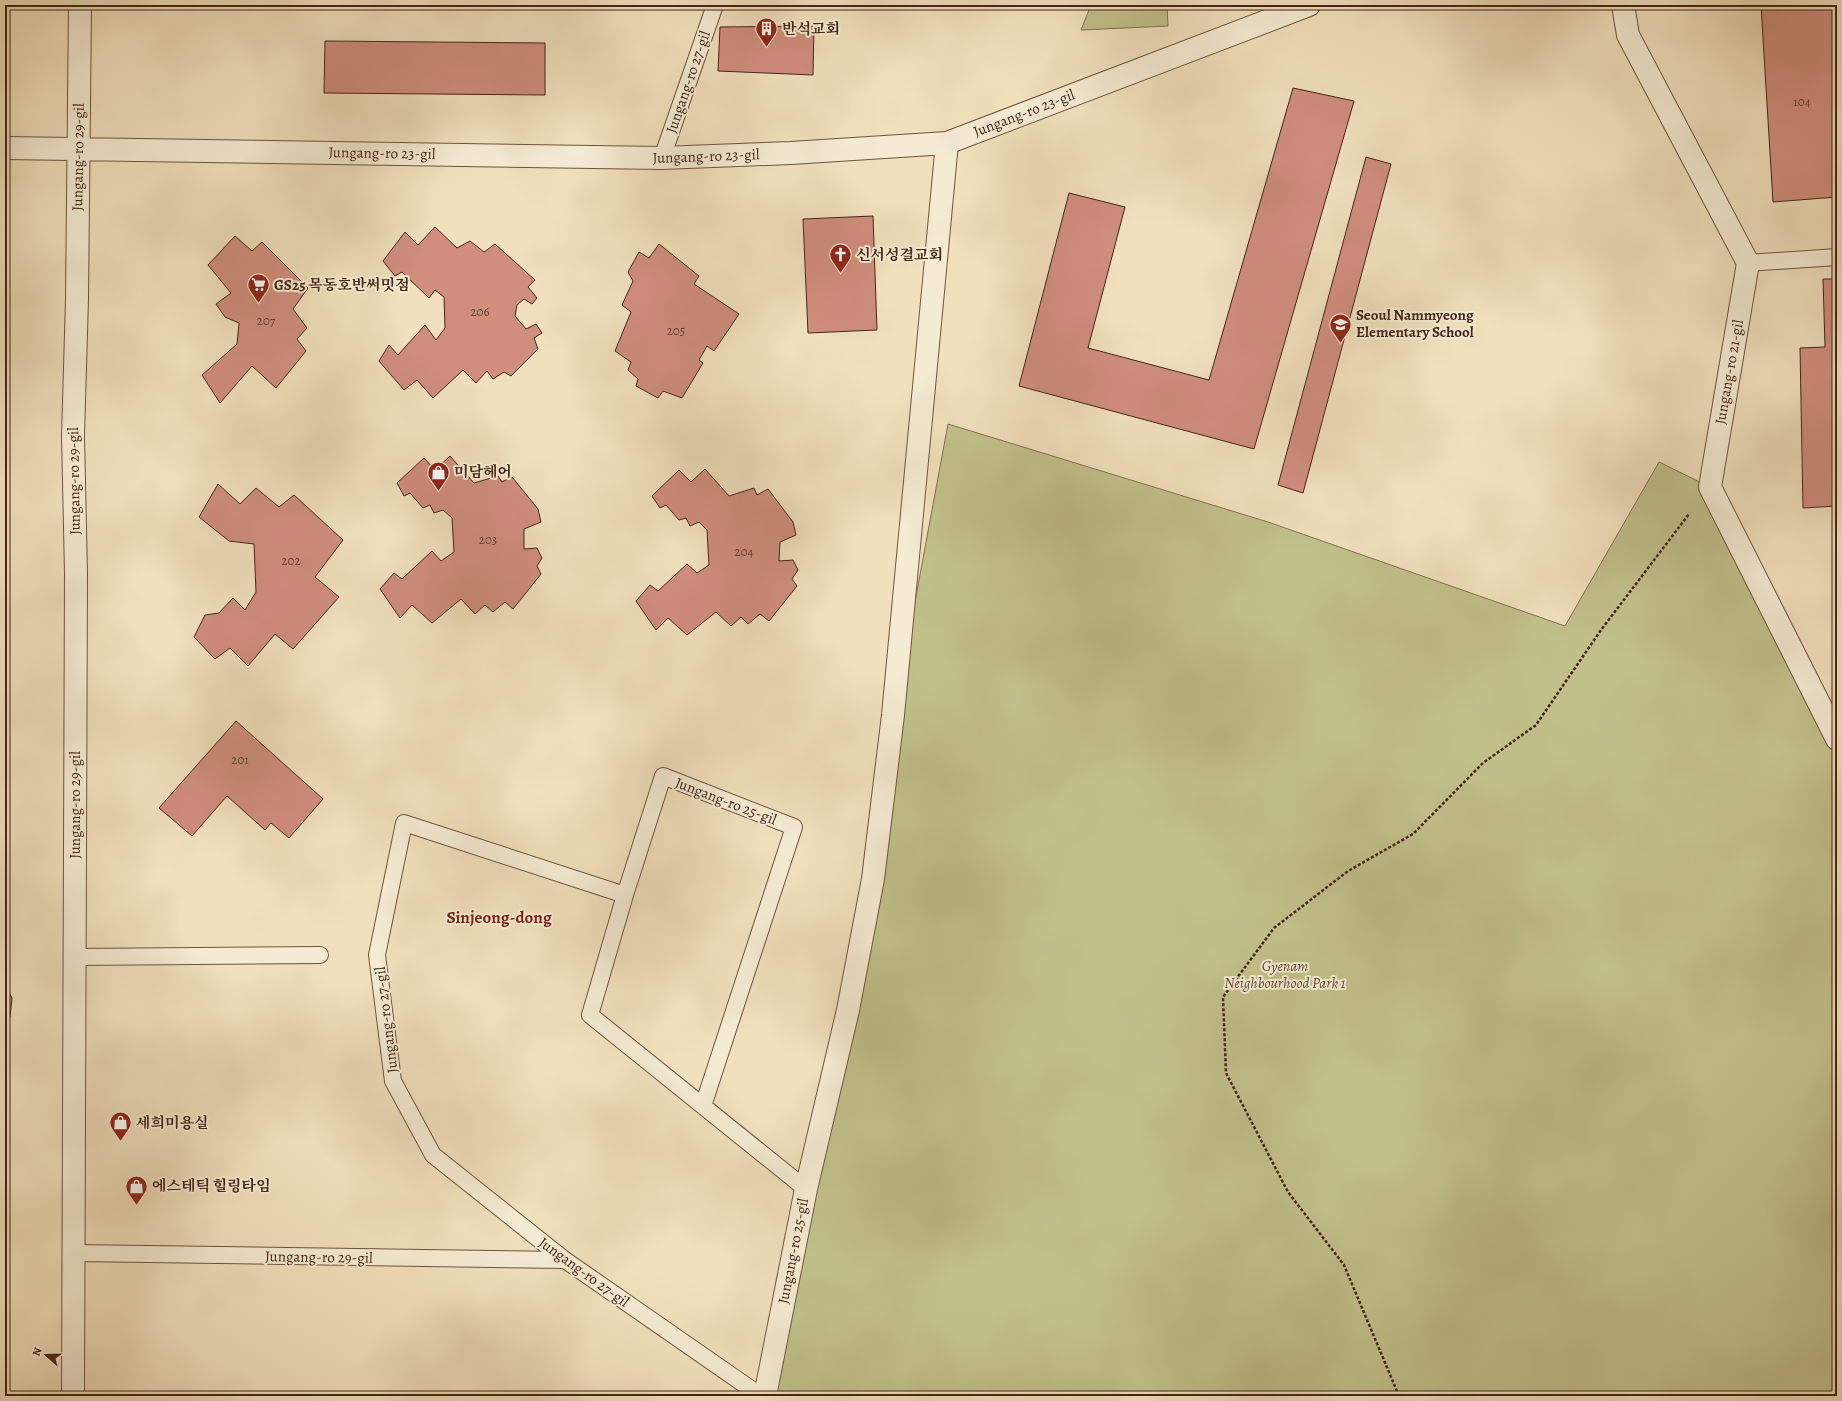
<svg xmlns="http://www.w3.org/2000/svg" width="1842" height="1401" font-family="Alegreya,'Noto Serif KR',serif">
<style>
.green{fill:#c1c08b;stroke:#827250}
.building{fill:#d08e7d;stroke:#442515}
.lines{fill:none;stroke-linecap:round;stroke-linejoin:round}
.lane-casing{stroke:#6f543f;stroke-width:18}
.street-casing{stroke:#6f543f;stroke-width:24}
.path{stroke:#442515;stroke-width:2.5;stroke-dasharray:3 2;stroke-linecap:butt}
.lane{stroke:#f5ebd3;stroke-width:16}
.street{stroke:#f5ebd3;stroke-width:22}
.labels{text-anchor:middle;stroke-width:4;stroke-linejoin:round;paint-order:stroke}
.number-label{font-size:13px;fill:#673f2f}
.poi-label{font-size:15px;font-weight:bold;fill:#442515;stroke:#f5ebd3;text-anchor:start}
.street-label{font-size:15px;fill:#442515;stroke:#f5ebd3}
.park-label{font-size:15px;font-style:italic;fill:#634c32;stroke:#f5ebd3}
.quarter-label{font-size:17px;font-weight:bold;fill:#7a1f14;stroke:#f5ebd3}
</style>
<rect width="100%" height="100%" fill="#f0e0bc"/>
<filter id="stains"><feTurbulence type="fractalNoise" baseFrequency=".005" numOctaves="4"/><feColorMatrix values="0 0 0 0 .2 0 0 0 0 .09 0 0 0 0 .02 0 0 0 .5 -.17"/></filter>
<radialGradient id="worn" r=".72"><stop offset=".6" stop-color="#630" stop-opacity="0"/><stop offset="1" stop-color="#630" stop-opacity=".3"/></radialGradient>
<path class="green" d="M1091 5H1167L1168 26 1081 30Z
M948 424 1268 522 1565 626 1659 462 1710 487 1837 739V1396H756L806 1189Z"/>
<path class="building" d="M1761 5H1837V197L1773 202Z
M814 26 813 75 718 71 720 27Z
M325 41 545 43V95L324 93Z
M1293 88 1354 101 1254 449 1019 386 1069 193 1125 207 1088 348 1209 380Z
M1366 157 1391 164 1303 493 1278 485Z
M873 216 877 330 808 333 803 219Z
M435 227 457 248 470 241 484 252 495 244 535 280 528 287 537 298 532 304 524 299 517 305 515 316 526 329 536 324 542 333 534 338 538 349 511 376 504 372 493 379 487 371 476 383 463 370 433 398 417 380 404 390 379 361 389 345 398 355 425 325 436 340 445 328 444 297 435 290 429 298 402 272 395 276 383 261 405 232 418 245Z
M235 236 252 251 262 242 308 288 293 309 307 328 297 339 306 351 276 388 252 366 220 403 202 375 237 344 239 323 225 317 216 304 231 293 208 265Z
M659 244 699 276 694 284 739 314 714 351 707 346 699 360 703 363 682 398 663 391 658 398 636 386 638 379 628 370 631 362 615 351 631 312 622 305 633 281 628 272 639 252 649 258Z
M1823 279H1837V506L1803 508 1800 348 1825 347Z
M450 456 474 483 498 476 502 482 512 477 538 509 541 522 524 529V549L537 548 542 558 537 566 541 574 513 609 505 602 493 612 485 605 475 614 461 599 432 623 412 605 400 618 380 589 394 573 402 579 432 551 441 561 454 552 452 518 443 510 434 513 430 505 423 508 410 493 404 496 397 483 424 458 435 470Z
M705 469 729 496 754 488 757 495 768 489 793 522 796 535 780 542 779 561 793 560 798 570 792 579 797 586 769 621 760 614 748 624 741 617 731 626 716 612 687 635 668 618 656 630 636 601 650 585 658 591 687 564 697 573 709 565 707 530 699 522 690 526 686 518 679 520 666 505 660 508 652 496 679 470 691 482Z
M218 484 240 504 256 488 279 507 294 495 343 540 315 577 339 597 293 649 275 634 248 666 230 648 215 659 194 637 205 615 219 613 233 598 245 610 256 592 254 544 229 541 199 517Z
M236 721 323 799 289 838 271 823 265 830 227 796 192 836 159 808Z
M5 802 7 856H5Z
M5 985 12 998 10 1017H5Z
M5 1077H9V1125H5Z"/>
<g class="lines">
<defs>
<path id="lane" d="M662 158 715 5
M1748 263 1837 257
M625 895 404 823 377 955 393 1081 433 1155 565 1260 761 1396
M75 957 320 955
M703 1106 794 827 663 776 625 895 590 1015 806 1189
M73 1253 565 1260"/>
<path id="street" d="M1623 5 1628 35 1748 263 1710 487 1837 739
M5 148 662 158 791 153 947 143 1309 5
M73 1396 76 573 73 436 77 299 80 5
M765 1396 806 1189 848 1010 873 879 893 715 947 143"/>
</defs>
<use href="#lane" class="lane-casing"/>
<use href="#street" class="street-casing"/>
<path class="path" d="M1399 1396 1344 1265 1288 1192 1226 1073 1223 997 1274 928 1348 871 1413 834 1483 763 1536 725 1601 630 1689 514"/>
<use href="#lane" class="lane"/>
<use href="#street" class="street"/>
</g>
<defs>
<symbol id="building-pin" viewBox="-11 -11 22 30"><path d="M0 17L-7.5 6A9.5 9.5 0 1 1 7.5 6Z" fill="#8f2418" stroke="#f5ebd3"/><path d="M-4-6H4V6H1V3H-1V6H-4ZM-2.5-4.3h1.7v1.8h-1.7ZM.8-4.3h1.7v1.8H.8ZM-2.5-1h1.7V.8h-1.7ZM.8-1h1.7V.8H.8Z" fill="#fff"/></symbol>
<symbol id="church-pin" viewBox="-11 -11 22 30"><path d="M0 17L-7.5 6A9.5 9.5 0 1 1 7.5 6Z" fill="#8f2418" stroke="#f5ebd3"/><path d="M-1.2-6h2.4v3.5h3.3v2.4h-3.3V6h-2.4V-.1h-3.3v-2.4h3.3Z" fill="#fff"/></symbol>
<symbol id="supermarket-pin" viewBox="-11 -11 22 30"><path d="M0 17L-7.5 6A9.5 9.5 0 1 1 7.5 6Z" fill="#8f2418" stroke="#f5ebd3"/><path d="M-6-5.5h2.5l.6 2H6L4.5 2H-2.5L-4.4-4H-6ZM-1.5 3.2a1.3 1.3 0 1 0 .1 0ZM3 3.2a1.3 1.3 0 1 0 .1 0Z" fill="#fff"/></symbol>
<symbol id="school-pin" viewBox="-11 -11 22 30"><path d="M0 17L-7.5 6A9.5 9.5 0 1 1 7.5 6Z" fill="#8f2418" stroke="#f5ebd3"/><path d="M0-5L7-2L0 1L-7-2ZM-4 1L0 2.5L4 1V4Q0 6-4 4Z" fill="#fff"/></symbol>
<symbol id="shop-pin" viewBox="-11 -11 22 30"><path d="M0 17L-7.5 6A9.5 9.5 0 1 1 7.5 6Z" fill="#8f2418" stroke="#f5ebd3"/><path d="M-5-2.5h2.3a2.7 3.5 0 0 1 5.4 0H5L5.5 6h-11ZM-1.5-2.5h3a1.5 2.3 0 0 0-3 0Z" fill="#fff"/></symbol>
</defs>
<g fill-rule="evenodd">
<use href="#building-pin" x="754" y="16" width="25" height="34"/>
<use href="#church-pin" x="828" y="242" width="25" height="34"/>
<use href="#supermarket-pin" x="246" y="272" width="25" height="34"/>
<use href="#school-pin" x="1328" y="312" width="25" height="34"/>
<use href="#shop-pin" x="426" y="460" width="25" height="34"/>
<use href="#shop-pin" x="108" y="1110" width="25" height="34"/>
<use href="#shop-pin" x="124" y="1174" width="25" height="34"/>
</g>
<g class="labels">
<g class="number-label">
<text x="1802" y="106">104</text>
<text x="480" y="316">206</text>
<text x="266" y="325">207</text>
<text x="676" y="335">205</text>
<text x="488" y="544">203</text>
<text x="744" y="556">204</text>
<text x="291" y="565">202</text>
<text x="240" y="764">201</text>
</g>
<g class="poi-label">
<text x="782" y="34">반석교회</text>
<text x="856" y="260">신서성결교회</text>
<text x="274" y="290">GS25 목동호반써밋점</text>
<text x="1356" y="320">Seoul Nammyeong<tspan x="1356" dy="17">Elementary School</tspan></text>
<text x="454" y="477">미담헤어</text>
<text x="136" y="1128">세희미용실</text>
<text x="152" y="1191">에스테틱 힐링타임</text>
</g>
<g class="street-label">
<text transform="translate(688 82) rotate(-71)" y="5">Jungang-ro 27-gil</text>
<text transform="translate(1024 113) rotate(-21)" y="5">Jungang-ro 23-gil</text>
<text transform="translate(382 153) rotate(1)" y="5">Jungang-ro 23-gil</text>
<text transform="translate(706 156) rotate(-2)" y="5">Jungang-ro 23-gil</text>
<text transform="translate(78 157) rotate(-89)" y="5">Jungang-ro 29-gil</text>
<text transform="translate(1729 372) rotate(-80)" y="5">Jungang-ro 21-gil</text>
<text transform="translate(74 481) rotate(-91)" y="5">Jungang-ro 29-gil</text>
<text transform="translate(726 801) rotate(21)" y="5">Jungang-ro 25-gil</text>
<text transform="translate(75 805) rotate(-90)" y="5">Jungang-ro 29-gil</text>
<text transform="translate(386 1020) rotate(-97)" y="5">Jungang-ro 27-gil</text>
<text transform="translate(793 1251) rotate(-79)" y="5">Jungang-ro 25-gil</text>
<text transform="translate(319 1257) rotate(1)" y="5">Jungang-ro 29-gil</text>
<text transform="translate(584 1272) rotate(36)" y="5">Jungang-ro 27-gil</text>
</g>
<g class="park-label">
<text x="1285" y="971">Gyenam<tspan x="1285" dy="17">Neighbourhood Park 1</tspan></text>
</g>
<g class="quarter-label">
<text x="499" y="923">Sinjeong-dong</text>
</g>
</g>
<rect width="1842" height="1401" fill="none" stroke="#f0e0bc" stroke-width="20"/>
<rect x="6" y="6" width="1830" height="1389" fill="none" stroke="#442515" stroke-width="2"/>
<rect x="10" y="10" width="1822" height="1381" fill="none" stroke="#442515"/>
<g transform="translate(46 1355) rotate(290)" stroke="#f5ebd3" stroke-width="3" paint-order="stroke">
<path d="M0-3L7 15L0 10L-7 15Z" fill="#442515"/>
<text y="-6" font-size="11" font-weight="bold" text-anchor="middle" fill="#442515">N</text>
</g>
<rect width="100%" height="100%" filter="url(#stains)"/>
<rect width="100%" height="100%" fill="url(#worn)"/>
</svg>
